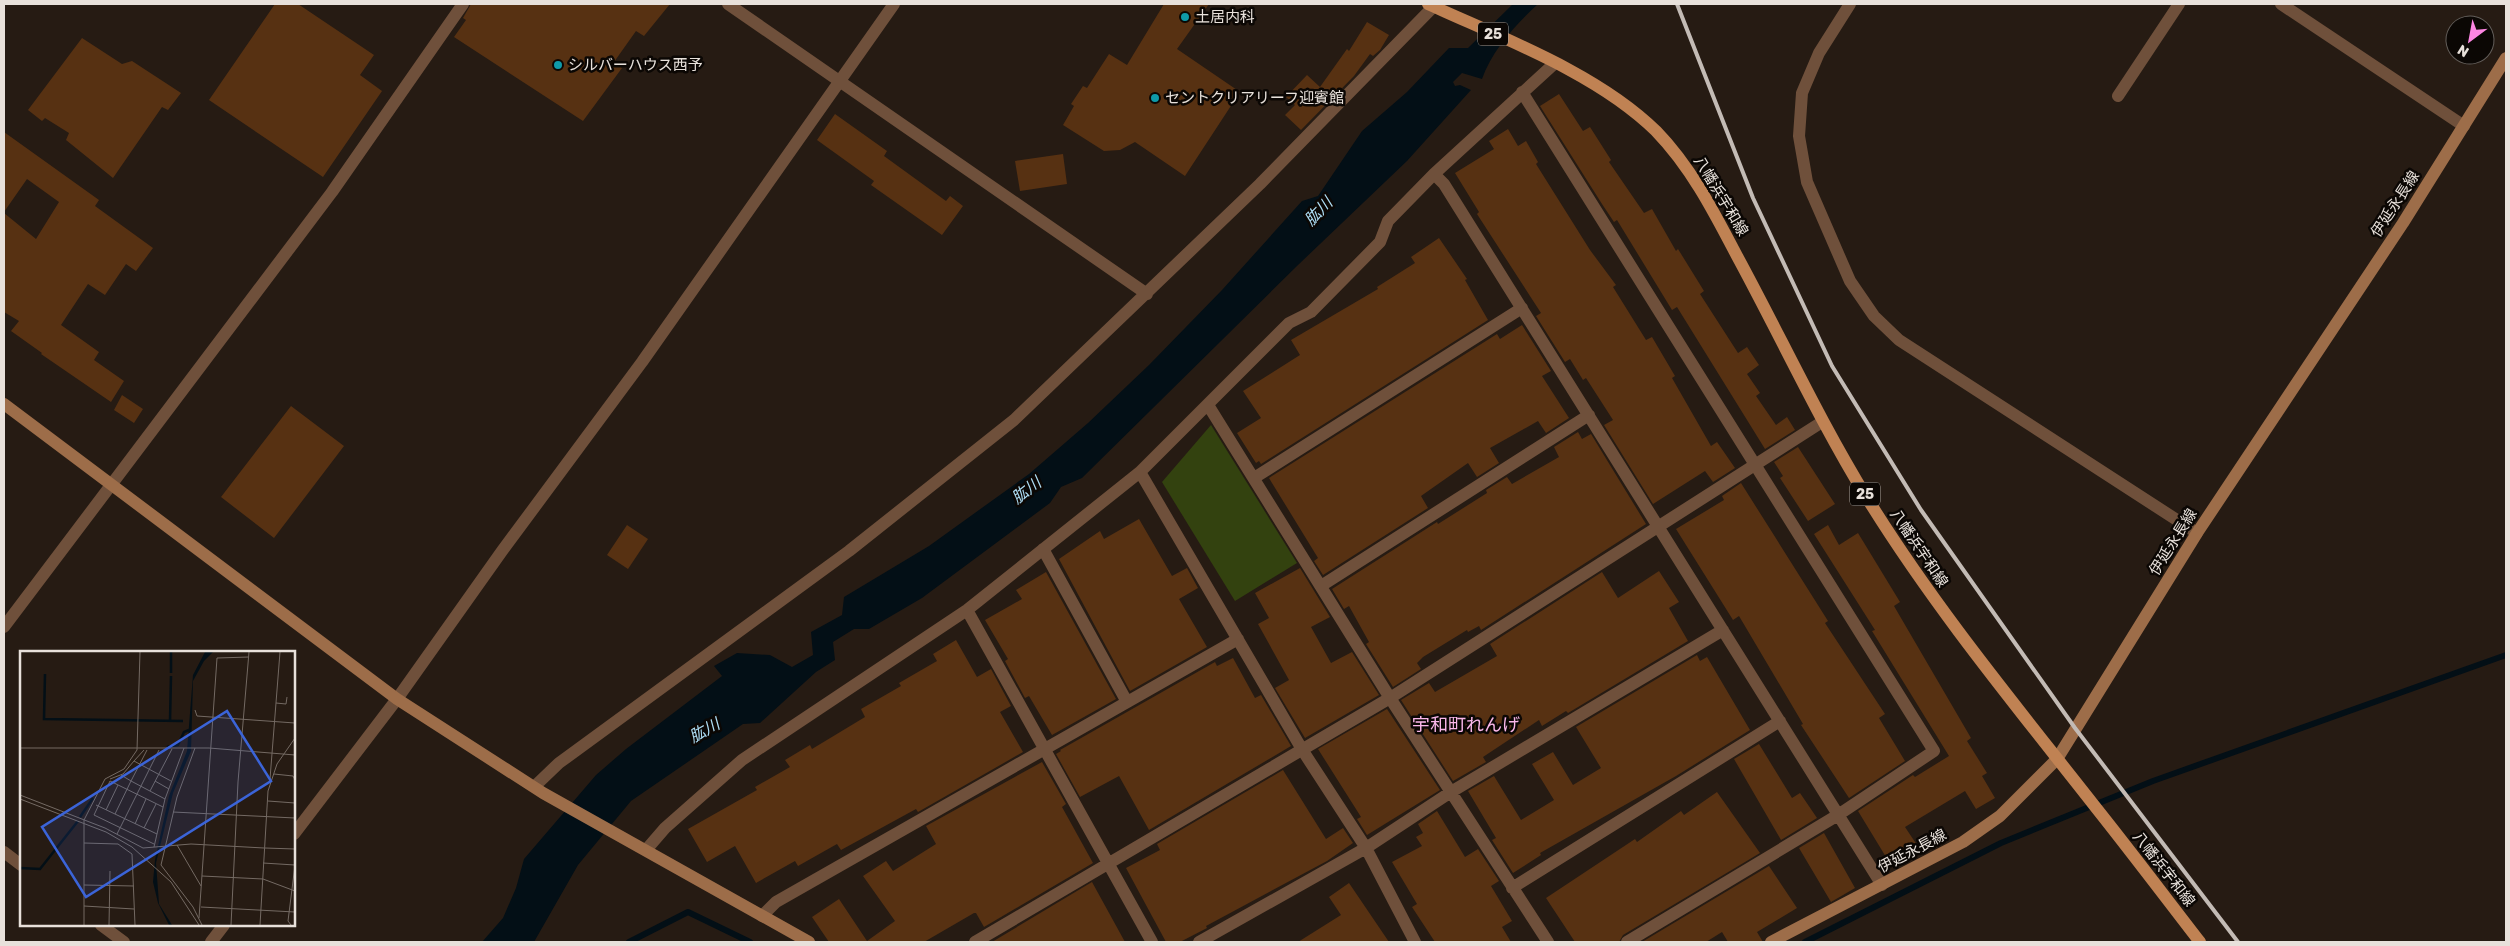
<svg xmlns="http://www.w3.org/2000/svg" width="2510" height="946" font-family="Rubik,'Noto Sans JP',sans-serif">
<style>
.green{fill:#33420f}
.water{fill:#030f16}
.lines{fill:none;stroke-linecap:round;stroke-linejoin:round}
.stream{stroke:#030f16;stroke-width:6}
.building{fill:#573112}
.street{stroke:#6f503b;stroke-width:12}
.secondary{stroke:#9d6d49;stroke-width:12}
.primary{stroke:#c08253;stroke-width:12}
.rail{stroke:#c3bbb5;stroke-width:4}
.culture-dot{fill:#0f9aa8;stroke:#0b0704;stroke-width:2}
.labels{text-anchor:middle;stroke-width:5;stroke-linejoin:round;paint-order:stroke}
.shield{fill:#0b0704;stroke:#a6a09a;stroke-width:1}
.shield-label{font-size:14px;font-weight:bold;fill:#e8e1db}
.poi-label{font-size:15px;fill:#e8e1db;stroke:#0b0704;text-anchor:start}
.street-label{font-size:15px;fill:#e8e1db;stroke:#0b0704}
.water-label{font-size:16px;font-style:italic;fill:#aeddf4;stroke:#0b0704}
.quarter-label{font-size:18px;fill:#fab7e9;stroke:#0b0704}
.inset-river{fill:none;stroke:#030f16;stroke-width:2.5}
.inset-road{fill:none;stroke:#746a63;stroke-width:1}
.view{fill:#3b64d8;fill-opacity:0.15;stroke:#3b64d8;stroke-width:2.5}
.inset-edge{fill:none;stroke:#e8e1db;stroke-width:2.5}
</style>
<rect width="100%" height="100%" fill="#261b13"/>
<path class="green" d="M1211 425 1297 563 1235 601 1162 482Z"/>
<path class="water" d="M1513 4H1538C1516 24 1492 50 1482 79L1462 73 1453 82 1455 86 1460 85 1471 90 1407 161 1298 265 1082 478 1061 487 1050 503 922 598 869 629H854L833 642 835 660 816 672 760 723 743 724 631 801 578 865 534 942H482L503 918 516 888 524 859 596 775 626 749 722 676 714 666 737 653 770 655 792 667 813 655 811 632 842 615 844 597 929 546 1029 474 1088 423 1149 365 1222 290 1302 201 1318 196 1362 131 1407 92 1449 48H1468Z"/>
<g class="lines">
<path class="stream" d="M629 942 688 912 750 942
M1805 942 2001 843 2153 781 2506 655"/>
</g>
<path class="building" d="M275 4H298L374 55 360 75 382 91 323 177 209 100Z
M471 4H670L644 36 636 31 614 62 622 68 583 121 454 37 466 20 463 18Z
M1164 4H1209L1177 49 1240 92 1185 176 1135 142 1120 150 1104 151 1063 125 1074 106 1071 104 1083 86 1087 88 1109 54 1127 65Z
M1367 22 1389 35 1380 50 1373 56 1370 54 1354 76 1301 130 1285 115 1295 105 1286 97 1307 75 1320 87 1347 49 1349 51Z
M82 38 122 64 132 61 181 93 168 110 162 107 113 178 66 140 69 133 45 118 42 121 28 110Z
M1559 94 1583 131 1590 127 1611 160 1609 162 1644 213 1652 209 1676 251 1678 249 1704 291 1700 294 1738 353 1747 347 1759 365 1747 374 1760 393 1756 396 1776 425 1787 417 1795 430 1765 449 1677 307 1672 310 1617 220 1614 222 1602 204 1540 106Z
M835 114 887 151 884 156 946 201 950 196 963 206 942 235 871 185 874 181 817 140Z
M1508 129 1518 146 1526 141 1538 162 1536 164 1590 250 1616 285 1613 287 1646 340 1652 337 1675 376 1672 378 1711 446 1717 442 1735 468 1713 482 1705 471 1653 504 1604 425 1613 420 1586 378 1583 380 1570 359 1565 362 1536 316 1541 313 1477 214 1479 212 1455 173 1494 149 1489 141Z
M4 132 99 200 95 206 153 248 136 271 126 264 105 295 88 284 61 325 99 352 94 360 124 381 111 402 41 354 42 353 11 331 19 321 4 312V213L36 239 59 202 27 179 4 212Z
M1063 154 1067 184 1020 191 1015 161Z
M1439 238 1467 279 1465 280 1488 320 1261 464 1259 461 1256 463 1237 433 1261 418 1243 391 1300 355 1291 340 1378 289 1377 287 1415 263 1411 257Z
M1522 325 1551 371 1542 376 1569 418 1546 433 1538 421 1490 448 1499 463 1477 477 1468 463 1421 496 1428 508 1323 575 1314 561 1318 558 1269 478 1497 334 1500 339Z
M122 395 143 409 134 423 114 410Z
M291 406 344 446 274 538 221 497Z
M1578 432 1582 439 1591 434 1646 524 1481 630 1479 626 1468 632 1467 630 1423 657 1417 663 1421 669 1393 687 1366 644 1369 642 1349 606 1344 609 1332 589 1437 522 1438 524 1487 493 1486 490 1507 477 1512 484 1559 457 1554 447Z
M1798 447 1835 504 1808 521 1780 478 1783 476 1774 462Z
M1741 483 1828 621 1825 623 1885 714 1879 718 1905 761 1849 798 1801 725 1803 724 1739 616 1733 620 1676 529 1724 500 1722 496Z
M1139 519 1172 576 1187 568 1198 588 1179 599 1207 647 1130 691 1059 559 1100 531 1104 539Z
M627 525 648 539 628 569 607 555Z
M1828 525 1839 545 1858 533 1900 602 1894 606 1971 738 1967 741 1987 773 1982 776 1995 798 1976 809 1965 791 1905 827 1917 845 1889 862 1858 811 1913 775 1915 777 1949 756 1872 631 1875 630 1814 534Z
M1300 568 1330 617 1311 627 1331 663 1352 652 1379 695 1305 738 1275 688 1289 680 1258 624 1269 618 1255 593Z
M1659 571 1679 602 1669 608 1688 641 1568 713 1566 711 1542 726 1539 720 1483 757 1486 762 1453 781 1401 700 1429 683 1435 692 1497 656 1490 644 1602 572 1618 598Z
M1046 572 1116 699 1052 735 1029 696 1025 698 1005 661 1008 659 985 620 1022 599 1016 590Z
M956 640 977 677 991 669 1011 706 1000 712 1023 752 918 812 916 809 841 850 837 844 798 866 795 861 756 883 735 846 707 862 688 829 757 790 755 787 790 767 785 760 810 745 812 749 865 717 861 709 901 686 899 683 937 661 933 654Z
M1697 655 1700 661 1707 657 1750 730 1676 776 1540 853 1541 855 1513 873 1492 840 1496 838 1468 791 1494 776 1521 820 1554 800 1532 764 1553 752 1573 785 1601 768 1576 727Z
M1233 658 1255 698 1261 695 1291 746 1149 830 1119 776 1080 797 1056 754 1061 751 1060 750 1215 662 1217 666Z
M1387 709 1440 790 1367 835 1357 819 1361 817 1318 749Z
M1759 744 1792 798 1800 793 1817 818 1781 840 1734 759Z
M1042 762 1066 804 1062 807 1093 863 984 927 976 913H974L924 942H829L812 917 839 899 867 941 895 921 863 876 886 861 893 871 936 844 926 826Z
M1283 770 1326 839 1343 828 1353 843 1327 861 1206 926 1207 928 1180 942H1166L1126 868 1160 850 1157 844Z
M1717 792 1760 853 1623 935 1619 942H1575L1546 898 1635 839 1637 842 1681 811 1684 815Z
M1437 811 1465 857 1478 849 1499 881 1491 886 1512 921 1502 927 1511 942H1435L1412 907 1417 904 1392 862 1422 846 1416 837 1423 833 1418 824Z
M1824 833 1855 888 1831 902 1799 848Z
M1769 866 1797 908 1757 932 1763 942H1728L1722 932 1706 942H1642Z
M1092 882 1125 942H992Z
M1349 883 1389 942H1298L1341 915 1329 897Z"/>
<g class="lines">
<path class="street" d="M728 4 1147 294
M1850 4 1819 53 1802 93 1799 136 1807 182 1850 281 1874 316 1899 340 2197 533
M2281 4 2464 126
M1522 92 1934 751 1838 815 1627 942
M2118 96 2179 4
M1434 174 1444 184 1882 885
M1208 405 1390 698 1548 942
M1140 472 1303 751 1366 848 1451 792 1723 630
M1254 478 1522 308
M1043 549 1127 702
M1321 586 1589 415
M967 610 1152 942
M4 627 332 192 463 4
M535 786 559 763 849 551 1014 420 1260 184 1436 4
M294 834 397 699 502 551 642 362 894 4
M646 850 665 828 742 760 967 610 1140 472 1289 323 1311 312 1380 242 1388 221 1434 174 1555 63
M4 852 21 865
M1512 888 1780 721
M762 916 776 902 1238 639
M101 925 124 942
M211 942 224 925
M975 942 1390 698 1822 422
M1199 942 1366 848 1415 942"/>
<path class="secondary" d="M4 404 397 699 543 793 809 942
M1771 942 1963 842 2000 816 2057 759 2197 533 2403 223 2506 58"/>
<path class="primary" d="M1428 4C1502 38 1597 73 1656 131 1691 167 1714 212 1737 256 1781 337 1819 420 1867 498 1935 608 2017 707 2097 809 2132 853 2166 898 2200 942"/>
<path class="rail" d="M1677 4 1753 198 1832 366 1921 510 2075 728 2238 942"/>
</g>
<g class="culture-dot">
<circle cx="1185" cy="17" r="5"/>
<circle cx="558" cy="65" r="5"/>
<circle cx="1155" cy="98" r="5"/>
</g>
<g class="labels">
<g class="shield">
<rect x="1478" y="22.5" width="30" height="23" rx="4"/>
<rect x="1850" y="482.5" width="30" height="23" rx="4"/>
</g>
<g class="shield-label">
<text x="1493" y="39">25</text>
<text x="1865" y="499">25</text>
</g>
<g class="poi-label">
<text x="1195" y="22">土居内科</text>
<text x="568" y="70">シルバーハウス西予</text>
<text x="1165" y="103">セントクリアリーフ迎賓館</text>
</g>
<g class="street-label">
<text transform="translate(1721 196) rotate(59)" y="5">八幡浜宇和線</text>
<text transform="translate(2395 204) rotate(-57)" y="5">伊延永長線</text>
<text transform="translate(2173 542) rotate(-58)" y="5">伊延永長線</text>
<text transform="translate(1919 548) rotate(56)" y="5">八幡浜宇和線</text>
<text transform="translate(1912 851) rotate(-28)" y="5">伊延永長線</text>
<text transform="translate(2164 869) rotate(52)" y="5">八幡浜宇和線</text>
</g>
<g class="water-label">
<text transform="translate(1318 211) rotate(-46)" y="6">肱川</text>
<text transform="translate(1026 490) rotate(-38)" y="6">肱川</text>
<text transform="translate(704 730) rotate(-29)" y="6">肱川</text>
</g>
<g class="quarter-label">
<text x="1466" y="731">宇和町れんげ</text>
</g>
</g>
<g transform="translate(20 651)">
<rect width="275" height="275" fill="#261b13"/>
<path d="M185 1H193L184 10 173 30 171 100 153 142 136 212 139 253 152 274H149L138 252 133 231 135 209 149 145 167 100 173 24Z" fill="#030f16"/>
<path class="inset-river" d="M151 22V1M25 23 24 68 163 70M150 70 151 25M147 96 158 94 164 81 169 79M60 166 73 147M0 217 20 218 58 170"/>
<path class="inset-road" d="M256 52 266 53 267 46M175 59 177 65 275 72M0 97H189L275 104M175 97 157 146 141 214 173 256 182 274M124 99 114 110 151 130M254 123 273 125 275 129M101 124 111 130 127 99M90 128 103 123 114 110M250 128 260 1M90 130 74 164 134 193M90 130 143 156M135 130 149 138M130 140 152 98M0 144 85 177 123 197 171 193 244 197M0 148 86 181 112 196 151 231 179 274M248 150 275 152M76 154 137 183M86 159 98 134M153 161 275 167M95 163 111 130 145 148M115 173 126 148M124 177 136 153M97 183 139 99M64 192 98 193 112 203 115 274M157 194 181 235M134 196 145 148 164 97M245 197 275 198M243 212 275 214M182 225 243 228 275 240M64 234 114 235M64 255 114 258M181 256 275 261M179 267 197 7 229 6M64 274V169L85 128 104 118 117 99 120 1M89 274 90 220M211 274 218 131 229 1M240 274 248 140 257 113 275 87M271 274 268 270 275 214"/>
<path class="view" d="M207 60 251 130 66 246 22 176Z"/>
<rect width="275" height="275" class="inset-edge"/>
</g>
<rect width="2510" height="946" fill="none" stroke="#e8e1db" stroke-width="10"/>
<g transform="translate(2470 40) rotate(212)"><circle r="24" fill="#0b0704" stroke="#635e5a"/>
<path d="M0-4L9 19L0 12L-9 19Z" fill="#fd86e2"/>
<text y="-8" font-size="14" font-weight="bold" text-anchor="middle" fill="#e8e1db">N</text>
</g>
</svg>
